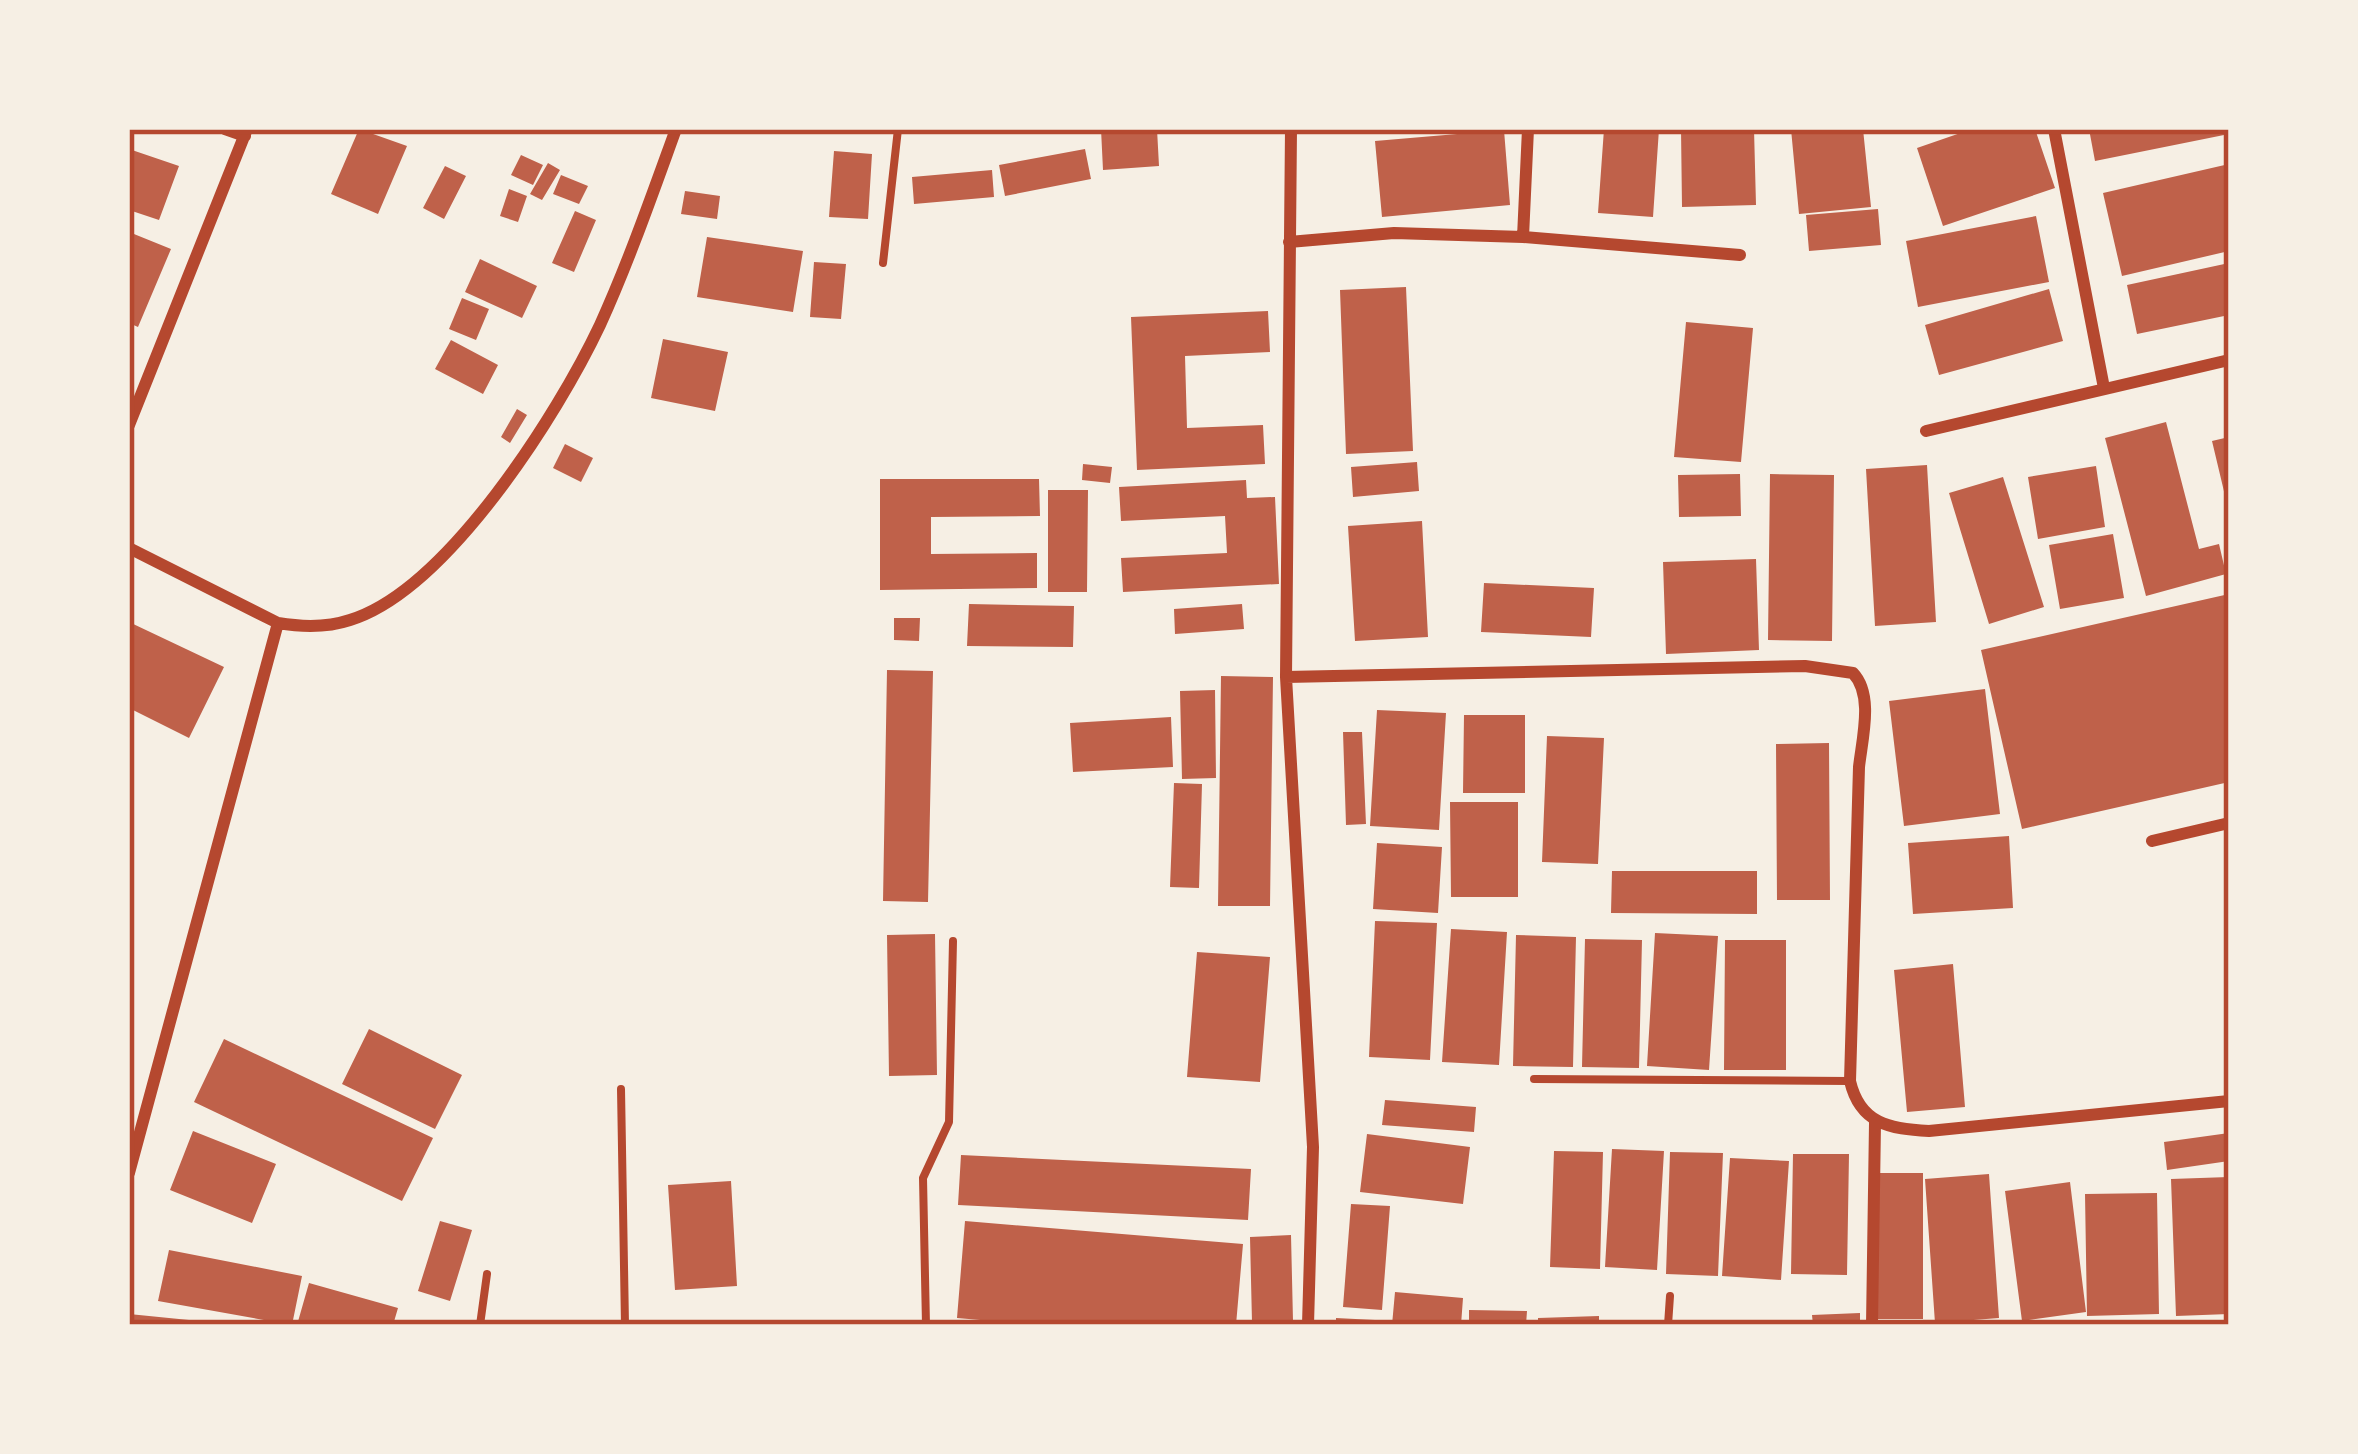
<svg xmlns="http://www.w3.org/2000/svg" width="2358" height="1454" font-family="'Sofia Sans Condensed',sans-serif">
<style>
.building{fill:#bf614a}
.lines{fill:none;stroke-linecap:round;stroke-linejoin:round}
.service{stroke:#b5482f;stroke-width:8}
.minor{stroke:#b5482f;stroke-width:12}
.neatline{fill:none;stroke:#b5482f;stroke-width:4.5}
</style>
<rect width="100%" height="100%" fill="#f6efe4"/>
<path class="building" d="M359 129 407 146 378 214 331 194Z
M1101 129H1157L1159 166 1103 170Z
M1604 129H1659L1653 217 1598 213Z
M1681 129H1754L1756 205 1682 207Z
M1791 129H1863L1871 207 1799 214Z
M1972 129H2035L2055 188 1943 226 1917 148Z
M2089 129H2229V134L2095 161Z
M1504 130 1510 205 1382 217 1375 141Z
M129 149 179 166 159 220 129 210Z
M1085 149 1091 179 1005 196 999 165Z
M834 151 872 154 868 219 829 217Z
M521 155 543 165 533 185 511 175Z
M548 163 560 170 542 200 530 194Z
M2229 164V251L2122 276 2103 193Z
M445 166 466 176 444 219 423 208Z
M992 170 994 197 914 204 912 177Z
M561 175 588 186 579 204 553 194Z
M509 189 527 196 518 222 500 216Z
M685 191 720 196 717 219 681 214Z
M1878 209 1881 245 1809 251 1806 215Z
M575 211 596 220 574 272 552 263Z
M2036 216 2049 282 1918 307 1906 241Z
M129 232 171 249 138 327 129 323Z
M707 237 803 251 793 312 697 297Z
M480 259 537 286 522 318 465 292Z
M814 262 846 264 841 319 810 317Z
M2229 263V315L2137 334 2127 285Z
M1406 287 1413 451 1346 454 1340 290Z
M2049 289 2063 341 1939 375 1925 325Z
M462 298 489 309 476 340 449 329Z
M1268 311 1270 352 1185 356 1187 428 1263 425 1265 464 1137 470 1131 317Z
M1686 322 1753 328 1741 462 1674 457Z
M663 339 728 352 715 411 651 398Z
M451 340 498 365 483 394 435 369Z
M517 409 527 415 510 443 501 437Z
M2166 422 2199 549 2219 544 2226 574 2146 596 2105 438Z
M2229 437V504H2227L2212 441Z
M565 444 593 458 581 482 553 468Z
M1417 462 1419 491 1353 497 1351 467Z
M1083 464 1112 467 1110 483 1082 480Z
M1927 465 1936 622 1875 626 1866 469Z
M2096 466 2105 527 2038 539 2028 477Z
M1740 474 1741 516 1679 517 1678 475Z
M1770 474 1834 475 1832 641 1768 640Z
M2003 477 2044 607 1989 624 1949 493Z
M880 479H1039L1040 516 931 517V554L1037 553V588L880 590Z
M1246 480 1247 498 1275 497 1279 584 1123 592 1121 558 1227 553 1225 516 1121 521 1119 487Z
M1048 490H1088L1087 592H1048Z
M1422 521 1428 637 1355 641 1348 526Z
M2113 534 2124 598 2060 609 2049 545Z
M1756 559 1759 650 1666 654 1663 562Z
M1484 583 1594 588 1591 637 1481 632Z
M2229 594V782L2022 829 1981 650Z
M969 604 1074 606 1073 647 967 646Z
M1242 604 1244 629 1175 634 1174 609Z
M894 618H920L919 641 894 640Z
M129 622 224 667 189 738 129 708Z
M887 670 933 671 928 902 883 901Z
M1221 676 1273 677 1270 906H1218Z
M1985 689 2000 814 1904 826 1889 701Z
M1215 690 1216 778 1182 779 1180 691Z
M1377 710 1446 713 1439 830 1370 826Z
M1464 715H1525V793H1463Z
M1171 717 1173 767 1073 772 1070 723Z
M1343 732H1362L1366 824 1346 825Z
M1547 736 1604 738 1598 864 1542 862Z
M1829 743 1830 900H1777L1776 744Z
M1174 783 1202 784 1199 888 1170 887Z
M1450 802H1518V897H1451Z
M2009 836 2013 908 1913 914 1908 843Z
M1377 843 1442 847 1438 913 1373 909Z
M1612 871H1757V914L1611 913Z
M1375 921 1437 923 1430 1060 1369 1057Z
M1451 929 1507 932 1499 1065 1442 1062Z
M1655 933 1718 936 1709 1070 1647 1066Z
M935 934 937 1075 889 1076 887 935Z
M1516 935 1576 937 1573 1067 1513 1066Z
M1585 939 1642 940 1639 1068 1582 1067Z
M1725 940H1786V1070H1724Z
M1197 952 1270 957 1260 1082 1187 1077Z
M1953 964 1965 1107 1907 1112 1894 970Z
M369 1029 462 1075 435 1129 342 1084Z
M224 1039 433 1138 402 1201 194 1102Z
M1385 1100 1476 1107 1474 1132 1382 1125Z
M193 1131 276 1164 252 1223 170 1190Z
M2229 1133V1161L2167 1170 2164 1142Z
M1367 1134 1470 1147 1463 1204 1360 1192Z
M1612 1149 1664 1151 1657 1270 1605 1267Z
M1554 1151 1603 1152 1600 1269 1550 1267Z
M1670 1152 1723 1153 1718 1276 1666 1274Z
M1793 1154H1849L1847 1275 1791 1274Z
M961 1155 1251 1169 1248 1220 958 1205Z
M1730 1158 1789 1161 1781 1280 1722 1276Z
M1878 1173H1923V1319H1878Z
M1989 1174 1999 1318 1935 1323 1925 1179Z
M2229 1177V1314L2176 1316 2171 1179Z
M731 1181 737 1286 675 1290 668 1185Z
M2070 1182 2086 1312 2022 1321 2005 1191Z
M2157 1193 2159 1314 2087 1316 2085 1194Z
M1351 1204 1390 1206 1382 1310 1343 1307Z
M440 1221 472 1230 450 1301 418 1291Z
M965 1221 1243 1244 1236 1325H1037L957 1318Z
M1291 1235 1293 1321 1252 1322 1250 1237Z
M169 1250 302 1276 292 1325 158 1301Z
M309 1283 398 1308 393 1325H297Z
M1395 1292 1463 1298 1461 1325H1392Z
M1469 1310 1527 1311 1526 1325H1469Z
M1860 1313V1325H1813L1812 1315Z
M129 1314 189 1320 188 1325H129Z
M1599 1316V1325H1538V1318Z
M1336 1318 1375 1320V1325H1336Z"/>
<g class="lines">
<path class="service" d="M883 263 898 129
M1534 1079 1849 1081
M621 1089 625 1325
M2136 1324V1325
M480 1325 487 1274
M926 1325 923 1178 949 1122 953 941
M1668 1325 1670 1296"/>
<path class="minor" d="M225 129 245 136
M1291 129 1286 677 1313 1147 1308 1325
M2054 129 2104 388
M1523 237 1528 129
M1289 242 1394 233 1523 237 1740 255
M129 425 247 129
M1926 431 2229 360
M129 548 278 623C302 627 326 628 350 620 447 590 558 414 600 325 629 261 652 195 676 129
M1286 677 1805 666 1853 673C1874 695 1862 739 1859 767L1850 1081C1860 1124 1890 1129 1929 1131L2229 1101
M2152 841 2229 823
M129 1173 278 623
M1872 1325 1875 1123"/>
</g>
<rect width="2358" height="1454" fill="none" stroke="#f6efe4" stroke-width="264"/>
<rect x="132" y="132" width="2094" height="1190" class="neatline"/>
</svg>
